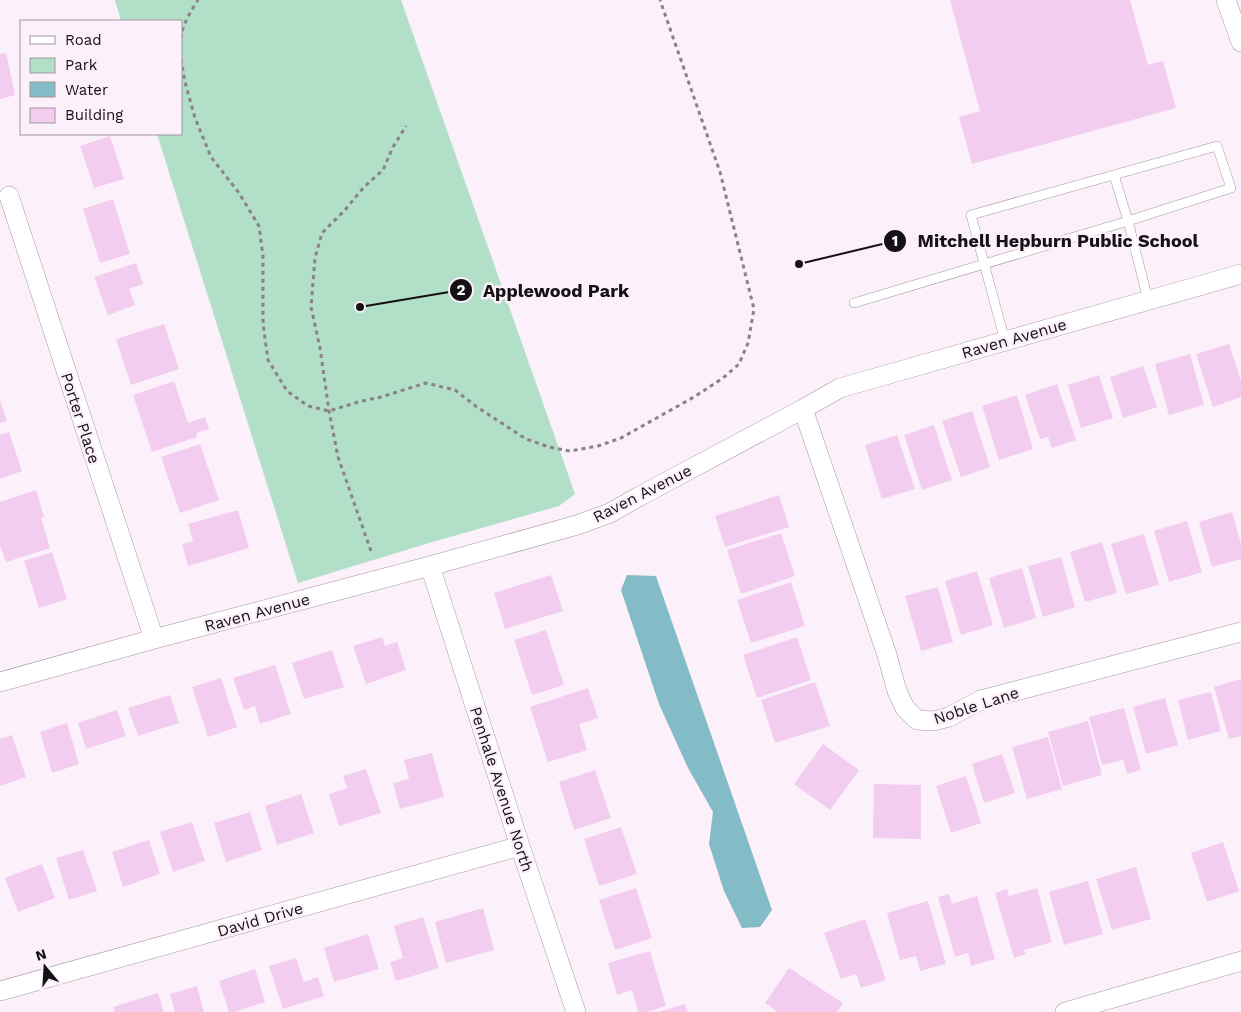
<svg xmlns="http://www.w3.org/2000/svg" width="1241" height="1012" font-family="'Work Sans',sans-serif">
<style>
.green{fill:#b2dfc8}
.water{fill:#83bbc6}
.building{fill:#f2cdef}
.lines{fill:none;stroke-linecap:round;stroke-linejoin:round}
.lane-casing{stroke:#a398a1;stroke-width:10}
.street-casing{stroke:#a398a1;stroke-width:20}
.path{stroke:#8a8289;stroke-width:3;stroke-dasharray:4 4;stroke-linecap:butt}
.lane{stroke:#fff;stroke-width:9}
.street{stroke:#fff;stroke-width:19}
.labels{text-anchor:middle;stroke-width:5;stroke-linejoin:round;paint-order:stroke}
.street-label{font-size:16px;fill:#151115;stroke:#fcf0fb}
.leader{fill:none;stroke:#151115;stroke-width:2}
.callout-dot{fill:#151115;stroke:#fcf0fb;stroke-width:2}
.mark-label{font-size:15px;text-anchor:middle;font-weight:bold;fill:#fff}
.callout-label{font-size:18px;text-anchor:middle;font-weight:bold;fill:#151115;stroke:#fcf0fb;stroke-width:5;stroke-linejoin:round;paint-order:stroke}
</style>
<rect width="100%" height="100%" fill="#fcf0fb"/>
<path class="green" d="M115 0H401L575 494 559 506 429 543 298 583 157 134H181V21H121Z"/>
<path class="water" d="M627 575 656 576 772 910 760 927 742 928 724 891 709 844 713 812 688 768 659 704 621 590Z"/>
<path class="building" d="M950 0H1130L1148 65 1163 61 1176 108 972 164 959 117 980 111Z
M6 53 15 95 0 99V54Z
M110 136 124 179 94 188 80 146Z
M113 199 130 254 100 263 83 209Z
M136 263 143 284 129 289 135 305 108 315 94 277Z
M164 324 179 369 131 385 116 339Z
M1229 344 1241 380V397L1213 407 1196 354Z
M1190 354 1204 405 1169 415 1155 364Z
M1143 366 1157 407 1123 418 1110 377Z
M1099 375 1113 418 1081 428 1068 385Z
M174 381 188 423 205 417 209 429 196 433 197 437 152 452 133 395Z
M1057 384 1076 440 1052 448 1048 437 1040 439 1025 395Z
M1017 395 1033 449 999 460 982 406Z
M0 400 7 421 0 423Z
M972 411 990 467 961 477 942 421Z
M934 425 952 480 922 490 904 435Z
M9 432 22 471 0 479V435Z
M897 435 915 489 882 499 865 445Z
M200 444 219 500 180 513 161 457Z
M36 490 44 517 41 518 50 548 6 562 0 546V502Z
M779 495 789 527 725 547 715 516Z
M238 510 249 548 188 566 182 544 193 541 188 524Z
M1232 512 1241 544V559L1212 567 1199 522Z
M1187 521 1202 572 1169 582 1154 531Z
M781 533 795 576 741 594 727 550Z
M1144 534 1159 585 1126 594 1111 544Z
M1102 542 1117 593 1085 602 1070 552Z
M52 552 67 599 39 608 24 561Z
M1061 557 1075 607 1043 617 1028 566Z
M1022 568 1036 618 1004 628 989 578Z
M977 571 993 625 961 635 945 581Z
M551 575 563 611 505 629 494 593Z
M791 582 805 626 751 643 737 600Z
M938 587 953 642 921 651 905 596Z
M546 630 564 685 532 695 514 640Z
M382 637 385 646 397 642 406 670 366 684 353 646Z
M797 637 811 680 757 698 743 655Z
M332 650 344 687 304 699 292 663Z
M275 665 291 714 260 724 255 706 244 710 233 678Z
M221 678 237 727 208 737 192 687Z
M1241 679V736L1229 739 1214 687Z
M815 682 830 726 775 743 761 700Z
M588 688 598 718 579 724 587 750 548 762 530 707Z
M1211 692 1221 731 1188 740 1178 700Z
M170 695 179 723 138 736 128 708Z
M1165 698 1178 745 1146 754 1133 707Z
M1124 708 1141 770 1127 774 1123 760 1102 765 1089 717Z
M117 710 126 736 86 749 78 723Z
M1088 721 1102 775 1063 786 1048 732Z
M67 723 79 764 52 773 40 732Z
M12 735 26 777 0 786V739Z
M1048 737 1062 789 1027 799 1012 747Z
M823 744 859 770 830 810 794 784Z
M432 753 444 797 400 809 393 783 409 779 404 760Z
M1002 754 1015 793 984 803 972 764Z
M366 769 381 813 339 826 329 794 347 788 343 776Z
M595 770 611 818 574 830 559 782Z
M966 776 981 823 951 833 936 786Z
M874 784 921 785V839L873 838Z
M301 794 314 833 277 845 265 806Z
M250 812 262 850 226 862 214 823Z
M192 822 205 861 173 872 160 832Z
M621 827 637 874 599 886 584 839Z
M149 840 160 874 123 887 112 852Z
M1223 842 1239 891 1207 902 1191 853Z
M83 850 97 891 69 900 56 858Z
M42 864 55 898 18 912 5 878Z
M1136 867 1151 919 1112 930 1096 879Z
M1088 881 1103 934 1064 945 1049 892Z
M636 888 652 938 615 950 599 900Z
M1037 888 1052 942 1024 950 1026 954 1014 958 995 893 1007 889 1009 896Z
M949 894 952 904 977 896 995 959 971 966 968 953 955 957 938 897Z
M928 901 946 964 920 971 916 956 900 960 887 913Z
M483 908 494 950 446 963 435 922Z
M423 917 439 968 396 981 390 962 403 958 394 926Z
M865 919 886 980 861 988 856 974 841 979 824 933Z
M368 934 379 969 334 982 324 948Z
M650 951 666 1006 647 1012H638L632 990 617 995 608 963Z
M296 958 304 982 318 977 324 996 283 1009 269 966Z
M789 968 843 1003 837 1012H778L765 1003Z
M255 969 265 1002 234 1012H229L219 981Z
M197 986 204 1012H175L170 994Z
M158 993 164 1012H115L113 1007Z
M685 1004 688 1012H658Z"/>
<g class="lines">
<defs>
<path id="lane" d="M854 303 1128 221 1114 175
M1005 341 971 215 1217 146 1231 188 1128 221 1148 300"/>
<path id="street" d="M1226 0 1241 42
M9 196 154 639
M803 409 887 655 897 691 905 708 917 720 933 721 949 717 981 700 1241 632
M430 566 520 846 576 1012
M0 682 154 639 430 566 577 525 610 513 640 496 803 409 840 388 1241 274
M0 991 520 846
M1065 1012 1241 961"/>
</defs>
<use href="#lane" class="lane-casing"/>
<use href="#street" class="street-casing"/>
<path class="path" d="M181 39C182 25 191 11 198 0
M181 59 185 82 195 118 211 157 239 193 259 226 263 256V324L268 360 287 391 308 406 329 411 358 402 381 397 426 383 455 390 477 407 526 439 549 447 570 451 598 446 621 438 694 397 723 378 739 364 748 343 754 309 720 172 660 0
M371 551 338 457 329 411 320 348 311 307 315 258 322 233 345 210 364 187 383 170 393 147 406 126"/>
<use href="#lane" class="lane"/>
<use href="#street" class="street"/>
</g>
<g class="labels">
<g class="street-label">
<text transform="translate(1014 338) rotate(-16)" y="6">Raven Avenue</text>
<text transform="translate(81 418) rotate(72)" y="6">Porter Place</text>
<text transform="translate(642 493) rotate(-27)" y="6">Raven Avenue</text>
<text transform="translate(257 612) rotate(-15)" y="6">Raven Avenue</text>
<text transform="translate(976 705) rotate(-18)" y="6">Noble Lane</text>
<text transform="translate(502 789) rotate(72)" y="6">Penhale Avenue North</text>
<text transform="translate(260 919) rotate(-16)" y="6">David Drive</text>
</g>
</g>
<path class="leader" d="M799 264L895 241M360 307L461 290"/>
<g class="callout-dot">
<circle cx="799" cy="264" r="5"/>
<circle cx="360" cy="307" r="5"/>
<circle cx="895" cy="241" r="12"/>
<circle cx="461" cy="290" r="12"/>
</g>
<g class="mark-label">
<text x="895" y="246">1</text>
<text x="461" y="295">2</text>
</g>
<g class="callout-label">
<text x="1058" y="247">Mitchell Hepburn Public School</text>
<text x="556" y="297">Applewood Park</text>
</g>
<rect x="20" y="20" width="162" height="115" fill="#fcf0fb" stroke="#a0979f"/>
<rect x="30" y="36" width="25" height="8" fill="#ffffff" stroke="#a0979f"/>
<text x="65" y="45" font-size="15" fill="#151115">Road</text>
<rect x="30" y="58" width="25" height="15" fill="#b2dfc8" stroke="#a0979f"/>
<text x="65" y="70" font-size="15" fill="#151115">Park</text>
<rect x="30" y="82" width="25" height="15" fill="#83bbc6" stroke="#a0979f"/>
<text x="65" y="95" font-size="15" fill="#151115">Water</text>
<rect x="30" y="108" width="25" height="15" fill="#f2cdef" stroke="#a0979f"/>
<text x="65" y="120" font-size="15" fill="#151115">Building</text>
<g transform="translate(45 967) rotate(342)" stroke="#fcf0fb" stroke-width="4" paint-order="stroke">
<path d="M0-4L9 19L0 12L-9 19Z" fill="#151115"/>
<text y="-8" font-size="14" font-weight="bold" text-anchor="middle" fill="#151115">N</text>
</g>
</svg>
